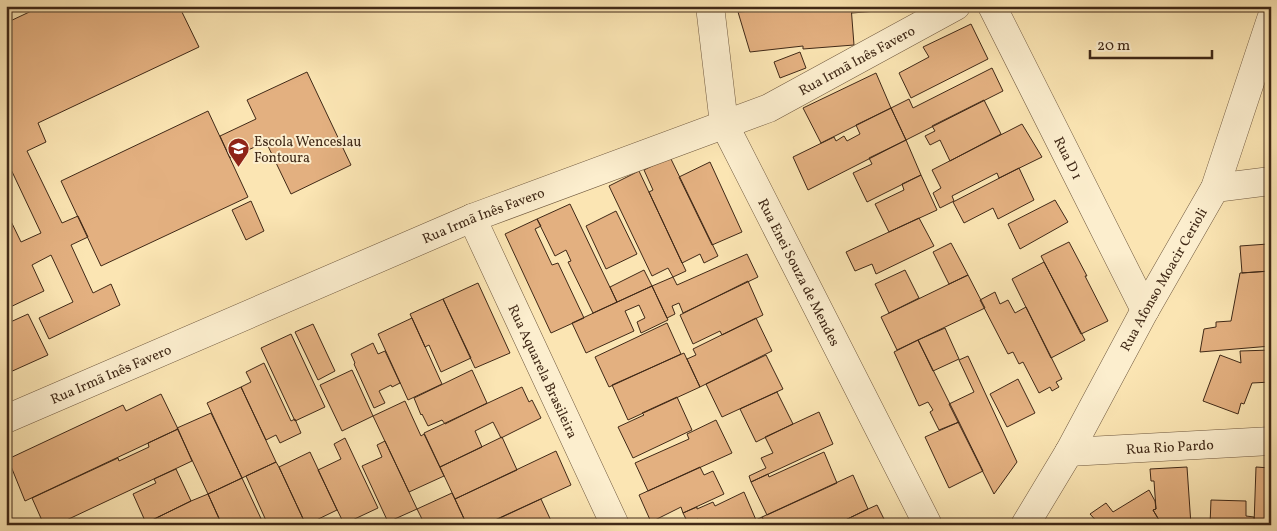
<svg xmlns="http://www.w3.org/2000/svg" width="1277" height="531" font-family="Vollkorn,serif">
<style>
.building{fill:#e3b080;stroke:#402917}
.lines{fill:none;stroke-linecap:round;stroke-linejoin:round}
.minor-casing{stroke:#6f583e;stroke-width:29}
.tertiary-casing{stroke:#6f583e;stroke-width:29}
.minor{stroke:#fceece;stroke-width:28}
.tertiary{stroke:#fceece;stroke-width:28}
.labels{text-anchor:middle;stroke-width:4;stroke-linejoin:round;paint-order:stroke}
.street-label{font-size:14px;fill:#402917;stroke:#fceece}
.poi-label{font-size:14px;fill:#402917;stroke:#fceece;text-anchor:start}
</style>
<rect width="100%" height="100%" fill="#fbe5b3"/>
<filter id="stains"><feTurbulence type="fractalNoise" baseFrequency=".004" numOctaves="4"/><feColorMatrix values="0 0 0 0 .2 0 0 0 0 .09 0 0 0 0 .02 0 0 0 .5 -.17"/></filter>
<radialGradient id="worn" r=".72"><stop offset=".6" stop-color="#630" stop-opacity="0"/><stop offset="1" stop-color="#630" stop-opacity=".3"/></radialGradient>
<path class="building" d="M42 6H179L199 47 38 123 46 142 27 151 62 223 78 216 88 237 71 245 93 293 111 284 120 305 49 339 39 318 73 302 51 255 32 265 44 291 6 309V211L21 242 41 233 7 161H6V23Z
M748 6H825L748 11Z
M825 6H851L854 45 803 49V46L750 52 738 12Z
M851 6H877V11L852 13Z
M971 24 988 59 911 98 899 73 929 57 923 47Z
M800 52 806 68 780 78 774 62Z
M992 68 1003 91 906 140 891 108 909 99 913 108Z
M307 72 351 165 291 194 266 142 230 158 220 136 256 119 247 100Z
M876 73 891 108 821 143 803 108Z
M984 100 1001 134 950 161 940 140 930 145 925 136 935 131 932 126Z
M891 108 906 140 808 190 793 157 834 137 836 141 844 136 847 141 860 134 856 125Z
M208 111 248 197 101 266 61 181Z
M1022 124 1042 157 999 178 997 173 952 196 954 201 940 208 933 193 941 188 932 170Z
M906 140 921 175 867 202 853 173 872 164 869 158Z
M670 157 718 256 704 263 700 254 682 263 649 192 653 190 644 170Z
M710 162 742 232 712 245 679 177Z
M1019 168 1034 200 998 219 993 208 964 223 953 202Z
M639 171 686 271 673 277 668 268 652 276 609 186Z
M921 175 937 210 889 232 875 204 904 190 902 184Z
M1055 200 1068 222 1020 249 1008 224Z
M251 201 264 231 246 240 232 210Z
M570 204 617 302 593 313 568 262 571 261 566 250 555 256 537 219Z
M616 211 637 254 606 269 586 226Z
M919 218 934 246 876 274 872 264 855 271 846 252Z
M537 219 541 226 535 229 552 265 558 263 584 318 551 333 505 234Z
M1266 221H1271V271L1242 273 1240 246 1268 244Z
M1069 242 1087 276H1085L1108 321 1081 334 1041 256Z
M951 243 968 275 949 284 933 252Z
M747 254 758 277 683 313 679 303 672 306 675 314 667 318 652 286 673 277 677 285Z
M1044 262 1085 340 1051 358 1012 279Z
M644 270 652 286 617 302 610 287Z
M905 270 919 298 889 313 875 284Z
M1270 271 1271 346 1200 352 1204 329 1216 327V322L1231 321 1240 273Z
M968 275 985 308 897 350 881 317Z
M748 281 763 315 722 335 720 331 693 344 680 315Z
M478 283 510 353 475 368 443 299Z
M652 286 668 320 641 333 637 322 645 318 639 305 625 311 634 331 586 353 572 323Z
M995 292 1000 304 1008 300 1015 313 1026 307 1062 379 1056 382 1059 387 1052 391 1050 387 1039 393 1023 362 1019 364 1013 352 1008 354 980 300Z
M443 299 471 358 441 372 429 345 425 347 410 314Z
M28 314 48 355 8 373 6 370V324Z
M412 318 442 384 408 400 378 334Z
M756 318 772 351 700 387 687 359 696 355 693 349Z
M667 323 681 354 609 387 595 357Z
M313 324 335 371 318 380 295 332Z
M945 328 959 359 933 371 918 340Z
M291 334 325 407 295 421 261 348Z
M918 340 959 422 939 430 930 412 933 410 928 402 919 406 894 352Z
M373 343 378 354 385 351 400 383 392 387 391 385 379 391 385 403 374 408 354 364 355 363 351 354Z
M1271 350V382L1252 383 1244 404 1241 403 1238 414 1203 401 1220 355 1241 363 1240 351Z
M684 353 700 387 628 420 612 385Z
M766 355 783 389 722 417 706 384Z
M968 356 1017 462 994 494 949 404 974 392 959 360Z
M264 363 291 421 295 419 301 433 280 443 276 435 266 440 241 387 251 382 246 372Z
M352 370 373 416 342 431 320 385Z
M472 370 487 403 445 424 442 420 428 426 422 414 421 415 414 398Z
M1018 379 1035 413 1007 427 990 394Z
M241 387 276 462 242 478 207 403Z
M522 387 529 402 532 400 541 418 501 438 493 422 475 431 482 447 440 467 424 433Z
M777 392 793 424 756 442 740 409Z
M161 394 178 429 25 501 8 459 123 405 126 411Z
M677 397 692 430 633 458 618 427 644 415 642 413Z
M405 401 421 436 424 434 444 476 409 492 373 416Z
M819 412 833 444 751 482 749 476 766 468 761 458 773 453 765 437Z
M211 413 242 478 208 494 177 428Z
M716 420 732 453 648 491 635 463 689 439 687 434Z
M959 422 983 471 949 488 925 437Z
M178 429 192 461 56 525H44L32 498 118 458 119 461 149 447 148 443Z
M502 437 517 470 455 499 440 467Z
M345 438 378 508 344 524 318 470 341 459 334 444Z
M385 441 417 509 388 522 362 466 382 457 377 445Z
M556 451 571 485 484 525H467L455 499Z
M310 452 337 510 306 525 279 467Z
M824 452 837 483 767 515 751 482 768 474 769 477Z
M276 462 279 467 306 525H268L246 476Z
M700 467 704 475 713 471 724 494 683 513 681 507 651 522 639 495Z
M1187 467 1191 525H1162L1153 510 1156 509 1154 481H1151L1150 469Z
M1256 467 1271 468V525H1254Z
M176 469 191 501 146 523 133 494 156 483 154 479Z
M853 475 868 509 835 525H766L762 517Z
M242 478 264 525H222L208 494Z
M1149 490 1155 501 1156 509 1153 510 1162 525H1100L1090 514 1106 503 1113 512Z
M744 492 756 520 745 525H700L698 519 688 523 683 513 697 507V509L713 502 715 506Z
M452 493 466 523 462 525H425L417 509Z
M208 494 222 525H142L191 501Z
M541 499 553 525H485Z
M1211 500 1246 501V516L1254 517V525H1210Z
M877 505 887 525H835L868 509Z
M762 517 766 525H745L756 520Z"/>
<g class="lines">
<defs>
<g id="minor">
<path id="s1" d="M710 6 724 124 928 525"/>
<path id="s2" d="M992 6 1145 310"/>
<path d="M1215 188 1271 181"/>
<path id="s3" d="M472 218 615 525"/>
<path id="s4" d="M6 419 472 218 769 108 956 6"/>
<path id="s5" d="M1069 452 1271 441"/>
</g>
<g id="tertiary">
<path id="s6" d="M1025 525 1069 452 1145 310 1215 188 1271 19"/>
</g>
</defs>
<use href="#minor" class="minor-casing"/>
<use href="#tertiary" class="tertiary-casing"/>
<use href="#minor" class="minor"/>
<use href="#tertiary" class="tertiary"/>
</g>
<defs>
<symbol id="school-pin" viewBox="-11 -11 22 30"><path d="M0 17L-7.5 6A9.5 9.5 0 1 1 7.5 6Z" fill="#8f2418" stroke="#fceece"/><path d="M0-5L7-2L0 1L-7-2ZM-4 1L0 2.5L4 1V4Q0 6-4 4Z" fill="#fff"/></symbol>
</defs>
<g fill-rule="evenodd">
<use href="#school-pin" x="226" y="136" width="25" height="34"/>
</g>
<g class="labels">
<g class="street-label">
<text dy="5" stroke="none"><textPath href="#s4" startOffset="924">Rua Irmã Inês Favero</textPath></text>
<text dy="5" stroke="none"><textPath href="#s2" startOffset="170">Rua D 1</textPath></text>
<text dy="5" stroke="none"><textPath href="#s4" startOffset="519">Rua Irmã Inês Favero</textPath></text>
<text dy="5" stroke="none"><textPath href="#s1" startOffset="285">Rua Enei Souza de Mendes</textPath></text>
<text dy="5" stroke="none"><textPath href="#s6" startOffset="282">Rua Afonso Moacir Cerioli</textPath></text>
<text dy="5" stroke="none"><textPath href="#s3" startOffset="169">Rua Aquarela Brasileira</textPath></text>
<text dy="5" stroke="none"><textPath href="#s4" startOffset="114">Rua Irmã Inês Favero</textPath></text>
<text dy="5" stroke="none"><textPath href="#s5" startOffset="101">Rua Rio Pardo</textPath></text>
</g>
<g class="poi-label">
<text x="254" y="146">Escola Wenceslau<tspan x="254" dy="16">Fontoura</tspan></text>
</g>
</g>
<rect width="1277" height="531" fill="none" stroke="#fbe5b3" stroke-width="25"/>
<rect x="8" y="8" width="1262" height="516" fill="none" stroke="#402917" stroke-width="2.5"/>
<rect x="12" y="12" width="1252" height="506" fill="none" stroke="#402917"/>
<path d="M1090 50v8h122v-8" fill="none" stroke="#402917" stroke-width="2.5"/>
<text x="1097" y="50" font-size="15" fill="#402917" stroke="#fceece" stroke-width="4" paint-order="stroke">20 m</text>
<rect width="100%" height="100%" filter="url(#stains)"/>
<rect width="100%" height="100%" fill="url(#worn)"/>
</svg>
